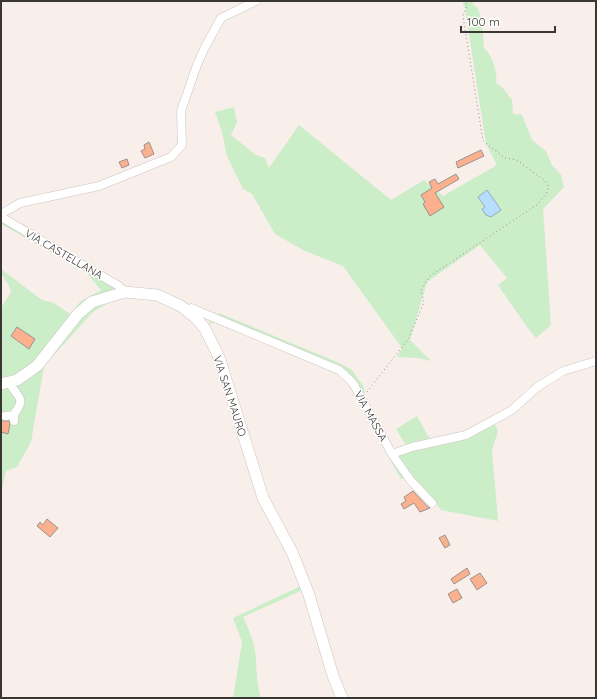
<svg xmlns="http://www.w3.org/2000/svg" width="597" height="699" font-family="Quicksand,sans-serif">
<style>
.green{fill:#cbedc8}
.water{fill:#b7defe;stroke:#91acc1}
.building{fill:#fbb08e;stroke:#9b928f}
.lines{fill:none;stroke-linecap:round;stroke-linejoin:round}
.minor-casing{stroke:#cdc4c0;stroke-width:9}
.major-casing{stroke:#cdc4c0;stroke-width:12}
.path{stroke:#948e8b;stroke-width:1;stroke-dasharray:1 3;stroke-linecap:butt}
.minor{stroke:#fff;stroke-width:8}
.major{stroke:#fff;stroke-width:11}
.labels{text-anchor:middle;stroke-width:3;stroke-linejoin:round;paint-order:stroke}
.street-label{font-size:11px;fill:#393634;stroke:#fff}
</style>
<rect width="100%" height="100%" fill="#f8efeb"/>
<path class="green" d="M462 1H476L472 4 478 8 482 22 484 48C492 55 498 72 496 83L502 87 512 100 513 114 522 115 532 140 546 151 552 165 561 175 564 187 543 209 551 325 536 338 527 327 498 285 507 278 480 245 427 282 410 340 431 361 417 358 397 357 402 348 343 266 305 251 275 234 252 194 243 189 227 156 222 132 215 112 234 107 237 122 231 135 256 155 265 158 269 168 299 125 391 200 424 180 443 196 497 165 486 144 465 8Z
M1 219 119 290 107 292 41 356 21 373 1 380V308L11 292C10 283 1 278 1 269L42 300 54 303 70 314 81 301 101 290 85 271 1 224Z
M120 296 93 312 44 366 31 442 17 467 6 471 1 495V386L17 382 85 310Z
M219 313 337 362 352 370 364 387 365 399 349 374 338 367 290 346 288 349 339 371 350 381 366 406 404 478 401 479 346 380 337 373 216 322 207 325Z
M417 416 428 436 432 439 452 434 466 432 465 434 421 444 419 441 407 447 396 429Z
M494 423 498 431 492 450 498 521 441 510C428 491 410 475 396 456Z
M303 585 305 589 243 617C248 628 253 639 255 650 257 666 256 683 261 698H233L242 642 233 618Z"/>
<path class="water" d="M487 190 501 210 491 217 486 215 482 209 485 207 478 197Z"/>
<path class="building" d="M149 142 154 154 145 158 141 151 145 149 144 145Z
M481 150 484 156 458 168 456 162Z
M127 159 129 165 122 168 119 162Z
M456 174 459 179 435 193 444 207 430 216 423 204 425 202 421 195 432 188 429 182 435 179 438 184Z
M17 327 35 339 29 349 11 336Z
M1 420 3 421H9L10 424 8 434 1 432Z
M413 491 428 507 430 508 420 512 414 503 404 509 401 504 406 501 404 497Z
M47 519 58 528 50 537 37 526 40 522 43 525Z
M445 535 450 545 445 548 439 538Z
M467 568 470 574 454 584 451 579Z
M480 573 487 583 477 590 470 579Z
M457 589 462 598 453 603 448 594Z"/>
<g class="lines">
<defs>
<path id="minor" d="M1 214 20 203 99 186 171 157 182 145 181 111 197 65 204 49 221 18 256 1
M1 217 119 286 125 292
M187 310 191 308 339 370 350 380 354 385 392 454 411 481 432 503
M9 382C12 388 18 394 20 399 22 406 16 409 14 415 14 415 14 421 14 421
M5 416 14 415
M392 454 412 447 466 435 512 410 536 388 563 371 596 361"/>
<path id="major" d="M1 384 17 380 37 366 78 314 92 302 125 292 157 295 181 306 197 319 205 329 219 357 263 498 292 552 309 595 333 676 342 698"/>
</defs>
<use href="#minor" class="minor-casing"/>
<use href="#major" class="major-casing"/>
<path class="path" d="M367 392 409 338 424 302 421 290 430 276 538 204 546 194 549 187 545 181 517 160 505 158 483 141 463 16 467 5 465 1"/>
<use href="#minor" class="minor"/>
<use href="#major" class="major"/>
</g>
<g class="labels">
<g class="street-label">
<text transform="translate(64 254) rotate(30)" y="4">VIA CASTELLANA</text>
<text transform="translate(230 396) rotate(72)" y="4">VIA SAN MAURO</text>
<text transform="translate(371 416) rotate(61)" y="4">VIA MASSA</text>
</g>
</g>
<rect width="597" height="699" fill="none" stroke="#393634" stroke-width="4"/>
<path d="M461 26v6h94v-6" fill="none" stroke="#393634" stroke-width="2"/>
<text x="467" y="26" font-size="12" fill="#393634" stroke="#ffffff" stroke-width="3" paint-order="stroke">100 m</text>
</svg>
